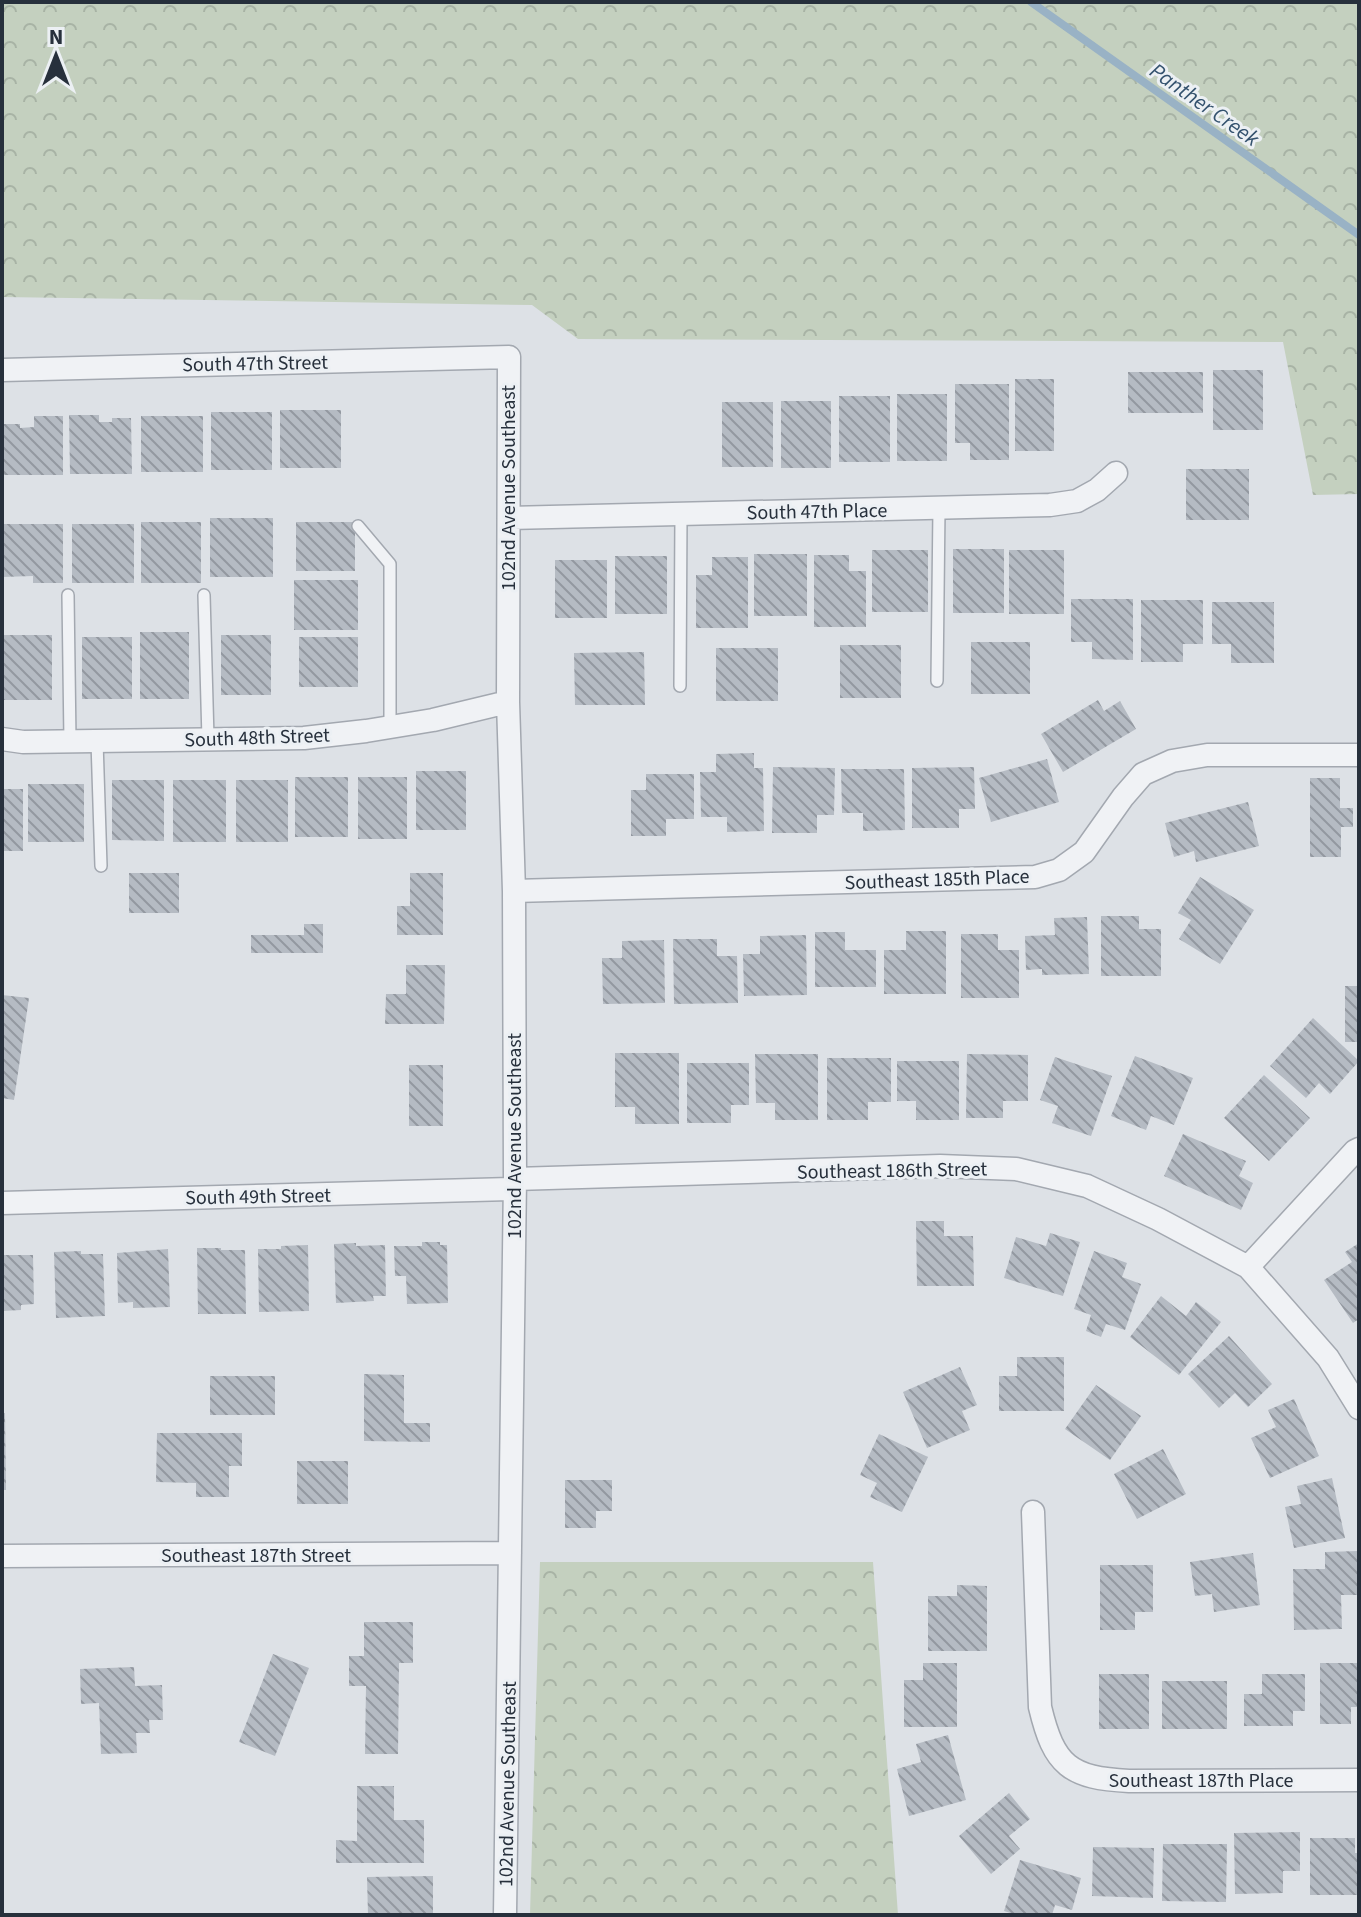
<svg xmlns="http://www.w3.org/2000/svg" width="1361" height="1917" font-family="'Source Sans 3',sans-serif">
<style>
.forest{fill:url(#forest-crowns)}
.lines{fill:none;stroke-linecap:round;stroke-linejoin:round}
.stream{stroke:#99b2c5;stroke-width:8}
.building{fill:url(#building-back-hatch)}
.service-casing{stroke:#a3a8b0;stroke-width:14}
.minor-casing{stroke:#a3a8b0;stroke-width:25}
.service{stroke:#f0f2f5;stroke-width:11}
.minor{stroke:#f0f2f5;stroke-width:22}
.labels{text-anchor:middle;stroke-width:6;stroke-linejoin:round;paint-order:stroke}
.street-label{font-size:20px;fill:#27303c;stroke:#ecf0f4}
.water-label{font-size:22px;font-style:italic;fill:#34526e;stroke:#ecf0f4}
</style>
<defs>
<pattern id="forest-crowns" width="20" height="18" patternUnits="userSpaceOnUse" patternTransform="scale(2)"><rect width="20" height="18" fill="#c4d0bf"/><path d="M2 6a3 3 0 1 1 6 0M12 15a3 3 0 1 1 6 0" fill="none" stroke="#a8b3a5"/></pattern>
<pattern id="building-back-hatch" width="6" height="6" patternUnits="userSpaceOnUse" patternTransform="scale(2)"><rect width="6" height="6" fill="#b5bbc3"/><path d="M-1 5l2 2M0 0l6 6M5-1l2 2" fill="none" stroke="#9398a0"/></pattern>
</defs>
<rect width="100%" height="100%" fill="#dde1e6"/>
<path class="forest" d="M2 2H1359V494L1313 495 1283 342 578 339 532 305 2 297Z
M540 1562H873L898 1915H530Z"/>
<g class="lines">
<path class="stream" d="M1031 2 1359 235"/>
</g>
<path class="building" d="M1213 370H1263V430H1213Z
M1128 372H1203V413H1128Z
M1015 379H1054V451H1015Z
M955 384H1009V460H970V443H955Z
M897 394H947V461H897Z
M839 396H890V462H839Z
M781 401H831V468H781Z
M722 402H773V467H722Z
M280 410H341V468H280Z
M211 412H272V470H211Z
M69 415H99V422H112V418H131L132 474H70Z
M34 416H63V475H2V424H20V428L34 427Z
M141 416H203V472H141Z
M1186 469H1249V520H1186Z
M210 518H273V577H210Z
M141 522H201V583H141Z
M296 522H355V571H296Z
M2 524H63V583H33V576L2 577Z
M72 524H134V583H72Z
M953 549H1004V613H953Z
M872 550H928V612H872Z
M1009 550H1064V614H1009Z
M754 554H807V616H754Z
M814 555H849V571H866V627H814Z
M615 556H667V614H615Z
M712 557H748V628H696V575H712Z
M555 560H607V618H555Z
M294 580H358V630H294Z
M1071 599H1133V660L1092 659V642H1071Z
M1141 600H1203V644H1183V662H1141Z
M1212 602H1274V663H1231V644H1212Z
M140 632H189V699H140Z
M2 635H52V700H2Z
M221 635H271V695H221Z
M82 637H132V699H82Z
M299 637H358V687H299Z
M971 642H1030V694H971Z
M840 645H901V698H840Z
M716 648H778V701H716Z
M644 652 645 705H575L574 653Z
M1098 700 1104 711 1120 701 1136 729 1063 772 1041 734Z
M754 753V768H763L764 831 727 832V817H701L700 772H716V754Z
M1047 759 1059 802 991 822 979 778Z
M773 767 835 768 834 815H817V833H772Z
M974 767 975 809H959V828H912V768Z
M841 769H904L905 830 863 831V813H842Z
M416 771H466V830H416Z
M646 774H694V819H666V836H631V790H646Z
M295 777H348V837H295Z
M358 777H407V839H358Z
M1310 778H1340V808H1353V827H1341V857H1310Z
M112 780H164V841L112 840Z
M173 780H226V842H173Z
M236 780H288V842H236Z
M28 784H84V842H28Z
M2 789H23V851H2Z
M1248 802 1259 846 1196 862 1194 851 1174 857 1165 823Z
M129 873H179V913H129Z
M410 873H443V935H397V906H410Z
M1200 877 1254 910 1220 964 1179 939 1191 920 1178 913Z
M1101 916H1139V929H1161V976H1101Z
M1087 917 1089 974 1042 975V969L1026 970 1025 936 1055 935 1054 918Z
M304 924H323V953H251V935H304Z
M906 931H946V994H884V950H906Z
M815 932H845V950H876V987H815Z
M961 934H998V950H1019V998H961Z
M806 935 807 995 744 996 743 954H760V936Z
M673 939H717V956H737L738 1003 674 1004Z
M664 940 665 1003 603 1004 602 958H622V941Z
M406 965H445L444 1024H385L386 994H406Z
M1345 986H1359V1042H1345Z
M2 995 29 998 14 1100 2 1098Z
M1313 1018 1359 1061 1330 1094 1319 1083 1306 1098 1270 1066Z
M615 1053H679V1124H635V1107H615Z
M755 1054H818V1120H775V1103H756Z
M967 1054 1028 1055V1101H1003V1118H966Z
M1135 1056 1193 1078 1174 1125 1151 1116 1146 1130 1111 1116Z
M1055 1057 1112 1076 1091 1136 1052 1123 1058 1106 1040 1100Z
M827 1058H891V1102H868V1120H827Z
M897 1061H959V1120H916V1101H897Z
M687 1063H749V1105H731V1123H687Z
M409 1065H443V1126H409Z
M1264 1075 1310 1118 1269 1161 1224 1118Z
M1183 1134 1246 1161 1239 1176 1253 1183 1241 1210 1164 1176Z
M916 1221H944V1236H973L974 1286H917Z
M1050 1233 1080 1242 1063 1296 1004 1278 1016 1237 1046 1246Z
M422 1242H440V1245H447L448 1303 407 1304 406 1276H395L394 1246H422Z
M356 1243V1246L385 1245 386 1296H373L374 1301 336 1303 334 1244Z
M1359 1243V1319L1353 1323 1324 1280 1352 1262 1345 1252Z
M308 1245 309 1311 259 1312 258 1249H281V1246Z
M197 1248H221V1250H245L246 1314H198Z
M168 1249 170 1307 133 1308V1302L118 1303 117 1253Z
M81 1251V1254H103L105 1316 56 1318 54 1252Z
M1094 1251 1127 1263 1122 1277 1141 1284 1125 1330 1106 1324 1101 1337 1086 1331 1091 1315 1074 1309Z
M2 1255H33L34 1304 21 1305V1310L2 1311Z
M1161 1296 1186 1316 1196 1302 1221 1322 1179 1375 1130 1337Z
M1229 1336 1272 1384 1248 1407 1235 1393 1219 1408 1188 1374Z
M1017 1357H1064V1411H999V1376H1017Z
M960 1367 977 1405 962 1411 970 1430 927 1448 903 1392Z
M364 1374 404 1375V1423H430V1442L364 1441Z
M210 1376H275V1415H210Z
M1096 1385 1141 1416 1110 1460 1065 1429Z
M1294 1399 1319 1456 1270 1478 1251 1438 1276 1427 1268 1410Z
M2 1413H5L6 1490H2Z
M157 1433H242V1466H229V1497H196V1483L156 1482Z
M879 1434 928 1457 902 1512 870 1497 877 1483 860 1475Z
M1163 1449 1186 1494 1137 1519 1114 1474Z
M297 1461H348V1504H297Z
M1332 1478 1345 1538 1294 1548 1285 1507 1301 1504 1297 1486Z
M565 1480H612V1511H596V1528H565Z
M1358 1551 1359 1595H1341L1342 1629 1294 1630 1293 1569H1325V1552Z
M1253 1553 1260 1605 1214 1612 1212 1594 1195 1596 1190 1562Z
M1100 1565H1153V1612H1135V1630H1100Z
M957 1585 987 1586V1651H928V1596H957Z
M364 1622H413V1663H399L398 1754H365L366 1686H349V1656H364Z
M273 1654 309 1668 275 1756 239 1742Z
M923 1663H957V1727H904V1680H923Z
M1320 1663H1359V1707H1351V1724H1320Z
M134 1667 135 1686 162 1685 163 1720H149L150 1733H136L137 1753 101 1754 99 1703 81 1704 80 1669Z
M1099 1674H1149V1729H1099Z
M1262 1674H1305V1711H1293V1726H1244V1694H1262Z
M1162 1681H1227V1729H1162Z
M948 1735 966 1800 909 1816 897 1769 921 1762 916 1744Z
M357 1786H394V1820H424V1863H336V1840L357 1841Z
M1009 1793 1030 1819 1009 1836 1020 1849 991 1874 959 1836Z
M1300 1832V1871H1283V1893L1235 1894 1234 1833Z
M1310 1838H1355V1853H1359V1895H1310Z
M1163 1844H1227L1226 1902 1162 1901Z
M1093 1847 1154 1848 1153 1898 1092 1896Z
M1020 1860 1081 1878 1072 1910 1055 1905 1052 1915H1017L1004 1911Z
M433 1876V1913H420V1915H368L367 1877Z"/>
<g class="lines">
<defs>
<path id="service" d="M358 526 390 564V727
M68 595 70 741
M204 595 208 739
M937 681 939 508
M680 686 681 514
M97 741 101 866"/>
<path id="minor" d="M2 370 509 357 508 702 514 891 515 1179 505 1915
M509 518 1050 505 1077 501 1097 490 1116 473
M2 739 23 742 304 738 366 731 433 720 508 702
M514 891 1035 877 1059 870 1084 852 1123 797 1143 774 1172 761 1207 755H1359
M515 1179 940 1166 1016 1169 1087 1186 1158 1219 1248 1267 1328 1358 1359 1408
M2 1203 514 1189
M1248 1267 1355 1151 1359 1149
M1033 1512 1040 1707C1054 1766 1070 1778 1129 1781L1359 1780
M2 1556 510 1553"/>
</defs>
<use href="#service" class="service-casing"/>
<use href="#minor" class="minor-casing"/>
<use href="#service" class="service"/>
<use href="#minor" class="minor"/>
</g>
<g class="labels">
<g class="street-label">
<text transform="translate(255 363) rotate(-1)" y="7">South 47th Street</text>
<text transform="translate(508 488) rotate(-90)" y="7">102nd Avenue Southeast</text>
<text transform="translate(817 511) rotate(-1)" y="7">South 47th Place</text>
<text transform="translate(257 737) rotate(-2)" y="7">South 48th Street</text>
<text transform="translate(937 879) rotate(-2)" y="7">Southeast 185th Place</text>
<text transform="translate(514 1136) rotate(-90)" y="7">102nd Avenue Southeast</text>
<text transform="translate(892 1170) rotate(-1)" y="7">Southeast 186th Street</text>
<text transform="translate(258 1196) rotate(-1)" y="7">South 49th Street</text>
<text x="256" y="1562">Southeast 187th Street</text>
<text x="1201" y="1787">Southeast 187th Place</text>
<text transform="translate(507 1784) rotate(-89)" y="7">102nd Avenue Southeast</text>
</g>
<g class="water-label">
<text transform="translate(1205 104) rotate(35)" y="8">Panther Creek</text>
</g>
</g>
<rect width="1361" height="1917" fill="none" stroke="#27303c" stroke-width="8"/>
<g transform="translate(56 56)" stroke="#ecf0f4" stroke-width="6" paint-order="stroke">
<path d="M0-6L14 30L0 20L-14 30Z" fill="#27303c"/>
<text y="-12" font-size="22" font-weight="bold" text-anchor="middle" fill="#27303c">N</text>
</g>
</svg>
